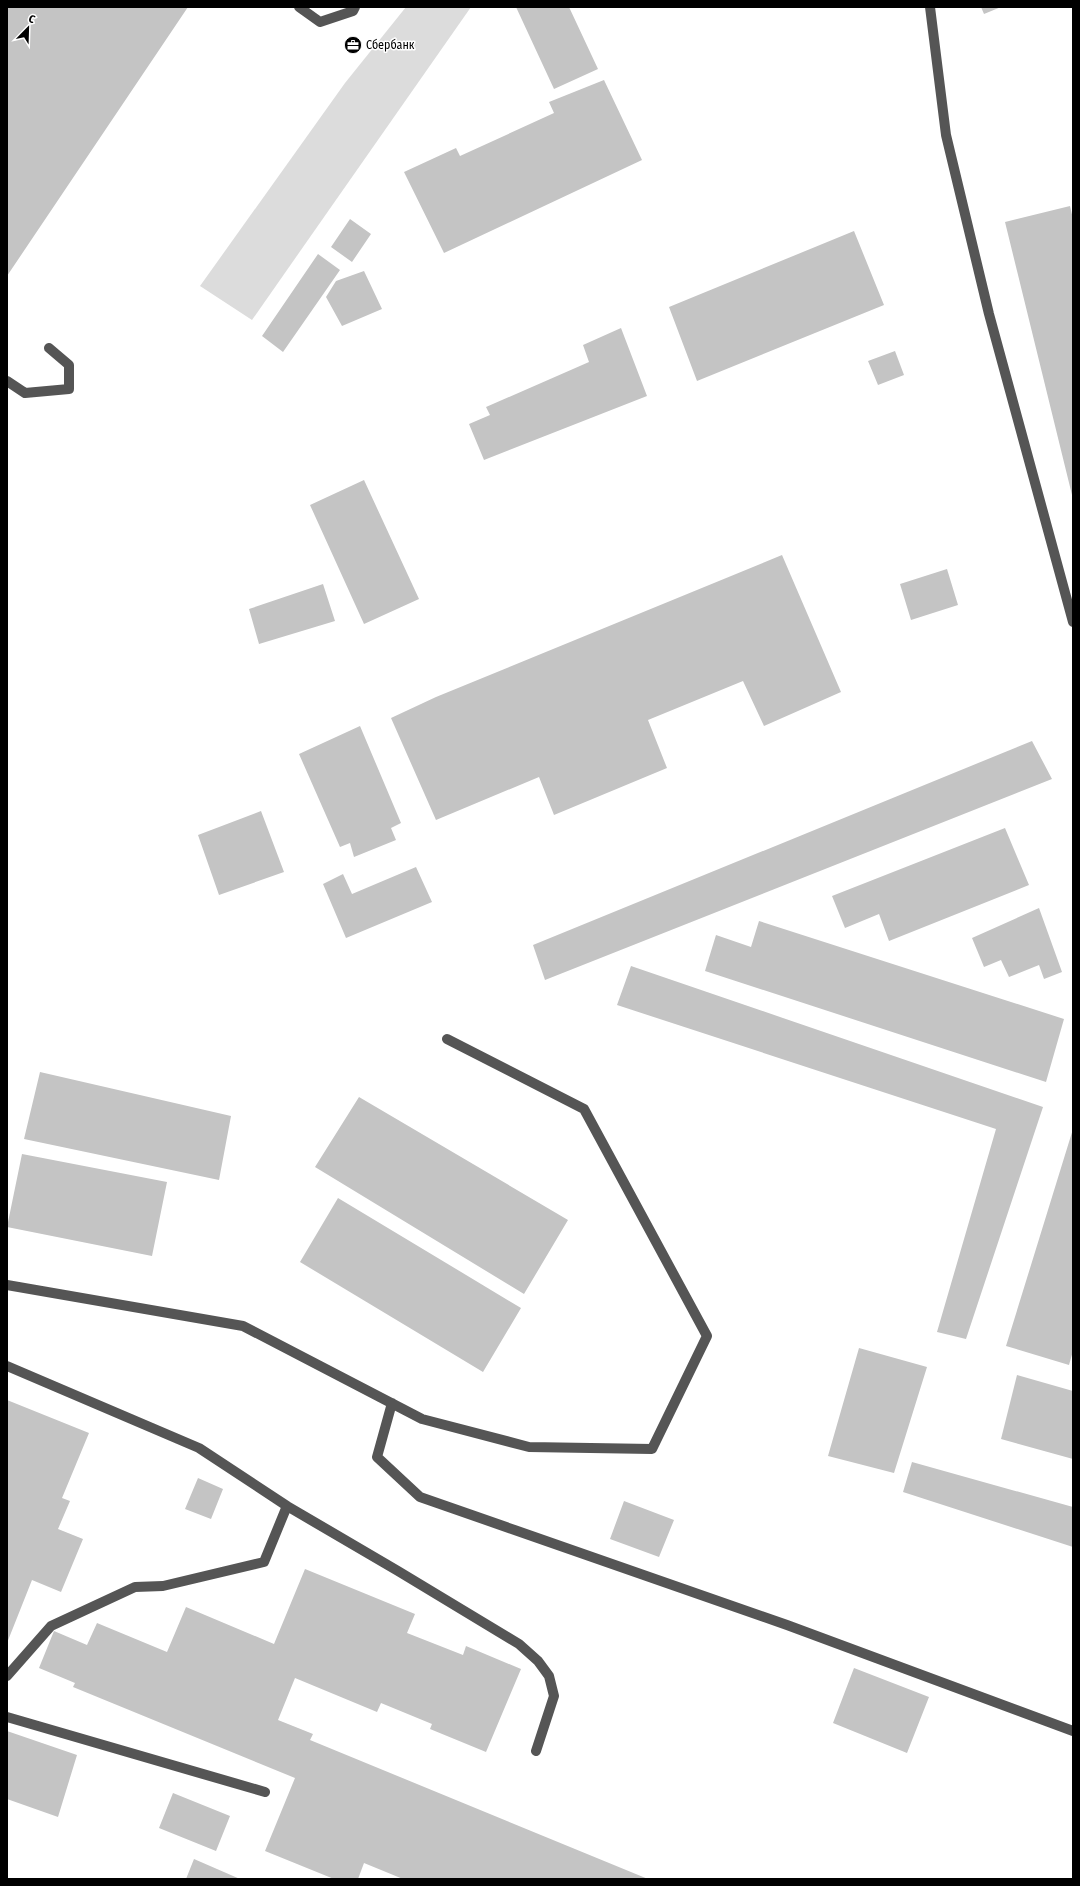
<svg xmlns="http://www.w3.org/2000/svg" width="1080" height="1886" font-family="'Fira Sans Condensed',sans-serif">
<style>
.green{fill:#dcdcdc}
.building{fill:#c4c4c4}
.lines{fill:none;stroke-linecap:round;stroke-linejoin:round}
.minor{stroke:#555;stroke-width:10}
.labels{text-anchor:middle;stroke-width:3;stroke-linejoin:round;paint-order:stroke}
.poi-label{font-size:12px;fill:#000;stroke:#fff;text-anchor:start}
</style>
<rect width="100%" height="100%" fill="#fff"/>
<path class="green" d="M406 7H471L252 320 200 286 345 83Z"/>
<path class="building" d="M7 7H188L7 276Z
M516 7H569L598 69 554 89Z
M981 7H1001L984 14Z
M604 80 642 160 444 253 404 172 456 148 460 156 554 113 549 102Z
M1070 206 1073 219 1072 495 1005 222Z
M350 219 371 234 352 262 331 247Z
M854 231 884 305 697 381 669 307Z
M318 254 340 270 283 352 262 336Z
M364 271 382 309 342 326 326 297 336 281Z
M621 328 647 396 484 460 469 424 490 415 486 407 589 362 583 345Z
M895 351 904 375 878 385 868 361Z
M364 480 419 599 364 624 310 505Z
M782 555 841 692 764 726 743 681 648 720 667 768 554 815 539 777 436 820 391 718 436 697Z
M947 569 958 605 911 620 900 584Z
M323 584 335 621 259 644 249 609Z
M360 726 401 823 391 828 396 840 354 857 350 843 340 847 299 754Z
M1032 741 1052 779 545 980 533 945Z
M261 811 284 872 219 895 198 835Z
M1005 828 1029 885 889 941 879 914 845 928 832 896Z
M416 867 432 902 346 938 323 884 343 874 352 894Z
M1039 908 1062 972 1044 979 1039 965 1009 977 1001 960 984 967 972 938Z
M759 921 1064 1019 1046 1082 705 971 716 935 751 947Z
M631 966 1043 1107 966 1339 937 1332 996 1129 617 1005Z
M40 1072 231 1116 219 1180 24 1139Z
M359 1097 568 1220 524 1294 315 1167Z
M1073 1129V1351L1069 1365 1006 1346Z
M22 1154 167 1182 152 1256 7 1227Z
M338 1198 521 1308 483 1372 300 1262Z
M859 1348 927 1367 894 1473 828 1456Z
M1017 1375 1073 1391V1459L1001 1439Z
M7 1400 89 1433 62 1498 70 1501 58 1529 83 1539 61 1592 32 1580 7 1643Z
M912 1462 1073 1507V1547L903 1492Z
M198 1478 223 1489 211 1519 185 1509Z
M624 1501 674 1520 659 1557 610 1539Z
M305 1569 415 1614 407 1633 463 1655 466 1646 521 1669 486 1752 430 1729 432 1724 381 1703 377 1712 295 1678 278 1720 313 1734 310 1740 648 1879H403L364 1863 358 1879H334L265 1851 295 1778 73 1687 75 1683 39 1668 54 1631 87 1645 97 1623 167 1652 186 1607 274 1644Z
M854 1668 929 1697 907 1753 833 1723Z
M7 1731 77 1755 58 1817 7 1799Z
M173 1793 230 1816 216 1851 159 1828Z
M194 1859 240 1879H186Z"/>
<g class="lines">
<path class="minor" d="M299 7 320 22 353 11 355 7
M930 7 946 135 989 314 1073 622
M7 381 25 393 69 389V365L49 348
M7 1285 243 1326 422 1419 529 1447 652 1449 707 1336 584 1109 447 1039
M7 1366 199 1448 287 1506
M392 1403 377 1457 420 1497 787 1625 1073 1731
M7 1676 51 1626 135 1587 163 1586 264 1562 287 1506 398 1571 519 1644 538 1661 549 1676 554 1696 536 1751
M7 1717 265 1792"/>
</g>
<defs>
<symbol id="office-disc" viewBox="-11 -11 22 22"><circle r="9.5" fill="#000" stroke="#fff"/><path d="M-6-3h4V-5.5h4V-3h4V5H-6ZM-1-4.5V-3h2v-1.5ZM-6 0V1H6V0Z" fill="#fff"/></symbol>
</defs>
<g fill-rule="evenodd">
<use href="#office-disc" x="343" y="35" width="20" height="20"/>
</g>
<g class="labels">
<g class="poi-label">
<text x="366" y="49">Сбербанк</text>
</g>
</g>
<rect width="1080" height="1886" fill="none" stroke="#000000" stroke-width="16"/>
<g transform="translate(28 28) rotate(23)" stroke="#ffffff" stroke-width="3" paint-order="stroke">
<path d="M0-3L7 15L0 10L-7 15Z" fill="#000000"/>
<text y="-6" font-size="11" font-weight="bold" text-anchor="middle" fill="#000000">С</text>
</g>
</svg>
